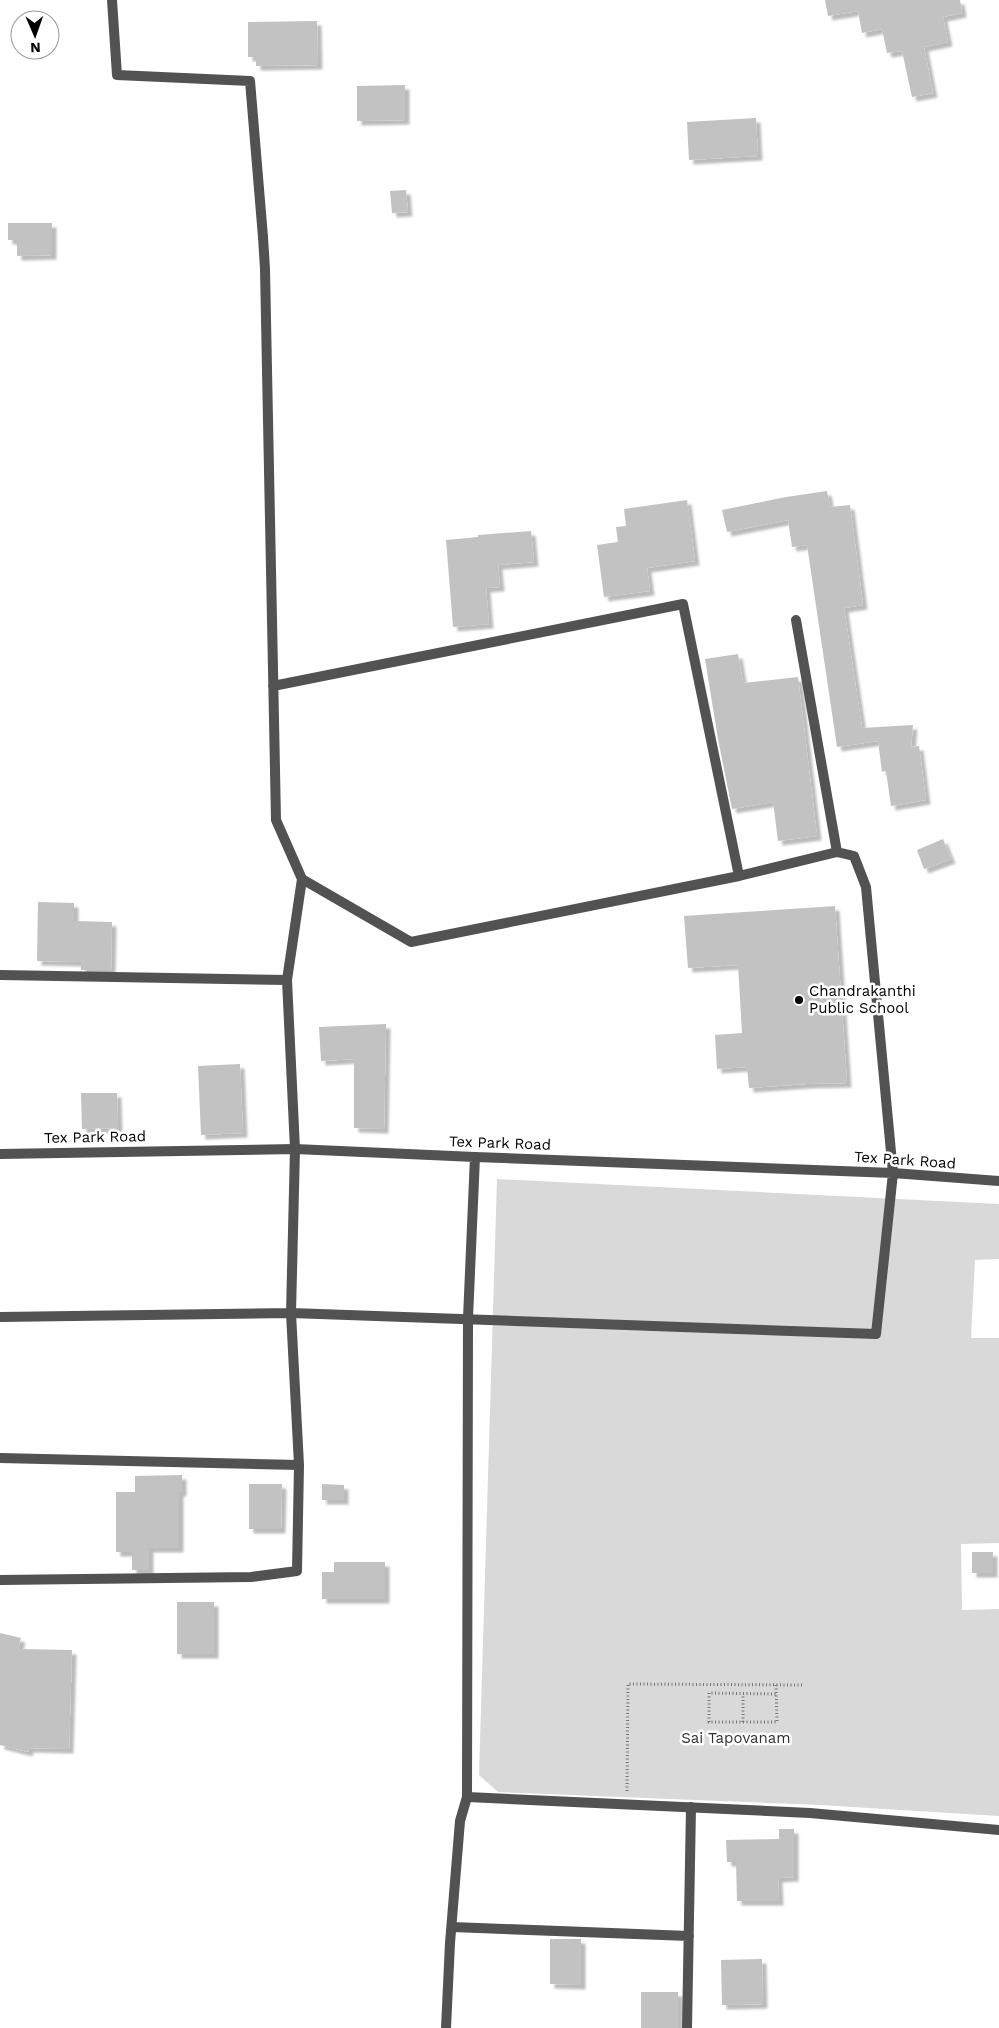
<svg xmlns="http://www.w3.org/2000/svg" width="999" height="2028" font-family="'Work Sans',sans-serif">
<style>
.green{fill:#d9d9d9}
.building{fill:#c2c2c2;filter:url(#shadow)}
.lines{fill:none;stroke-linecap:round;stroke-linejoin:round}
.path{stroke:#747474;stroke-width:3;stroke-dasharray:1 2.5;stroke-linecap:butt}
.service{stroke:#525252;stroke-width:10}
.minor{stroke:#525252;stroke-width:10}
.tertiary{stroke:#525252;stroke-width:10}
.poi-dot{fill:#000;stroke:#fff;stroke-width:2}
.labels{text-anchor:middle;stroke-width:5;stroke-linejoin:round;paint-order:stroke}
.poi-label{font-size:15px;fill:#000;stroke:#fff;text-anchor:start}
.street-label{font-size:15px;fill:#000;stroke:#fff}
.park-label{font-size:15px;fill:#303030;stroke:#fff}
</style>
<defs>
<filter id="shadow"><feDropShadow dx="4.5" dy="4.5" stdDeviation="1" flood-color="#0004"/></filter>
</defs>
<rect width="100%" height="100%" fill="#fff"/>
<path class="green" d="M497 1179 999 1204V1259L975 1260 971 1338H999V1543L961 1544 962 1610 999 1609V1816L820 1805 498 1792 479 1775Z"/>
<path class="building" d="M825 0H960L962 13 943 17 948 42 924 47 933 93 912 97 902 51 887 53 882 29 862 33 858 11 828 16Z
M317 21 318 65 256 66V57H248V22Z
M405 85V120L357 121V86Z
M756 118 758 156 689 160 687 122Z
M406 190 408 212 392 213 390 191Z
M8 223H52V255L17 256V240H8Z
M827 491 830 507 850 505 863 605 844 608 862 728 913 725 911 747 919 746 926 800 891 806 886 771 882 772 878 741 837 747 807 545 792 547 788 520 727 532 722 510 786 497Z
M687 500 695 561 647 568 650 591 604 597 597 545 618 542 616 527 626 526 624 509Z
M531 531 534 562 498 565 500 587 486 588 489 624 453 627 446 540 478 537V535Z
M738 654 743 683 798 677 817 836 778 841 773 802 732 809 718 739 705 659Z
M943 839 951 859 924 869 917 850Z
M38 902 74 903V921L112 922 111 970H81V962L37 961Z
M835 906 847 1083 806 1084 749 1088 747 1067 717 1069 715 1035 742 1033 738 965 688 968 684 916Z
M386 1024 384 1129 354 1128V1059L321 1061 319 1027Z
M240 1064 243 1133 201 1135 198 1066Z
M81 1093H117L118 1128 82 1129Z
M182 1475V1492H179V1548H149V1570H132V1552H116V1492H135V1476Z
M249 1484H282L281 1529H249Z
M322 1484 344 1485V1500H322Z
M972 1552H993V1573H972Z
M334 1562H385V1599H322V1572H334Z
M177 1602H214V1654H177Z
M0 1633 21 1638 18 1649 72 1650 69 1749 29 1748 28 1752 0 1745Z
M779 1829H794V1877L778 1878 779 1901H737L736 1862H727L726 1840 779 1839Z
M550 1939H581V1985L550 1984Z
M762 1959 763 2004 722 2005 721 1960Z
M641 1992H678V2028H641Z"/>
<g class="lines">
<path class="path" d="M776 1685 777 1722H709V1693L776 1694
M743 1722V1694
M627 1791 628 1684 802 1685"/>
<path class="service" d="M263 237 265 269 276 820 302 879 411 942 739 876 837 852 854 856 866 887 893 1173
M796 620 837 852
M273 686 683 604 739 876
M287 980 302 879"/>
<path class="minor" d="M112 0 117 75 250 81 263 237
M0 975 287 980 295 1149 291 1313 299 1465
M475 1157 893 1173 999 1181
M0 1317 291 1313 876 1334 893 1173
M0 1458 299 1465 297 1571 251 1577 0 1580
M452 1927 689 1936
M446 2028 450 1943 460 1821 467 1797
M687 2028 691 1807"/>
<path class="tertiary" d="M0 1154 295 1149 475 1157 468 1318 467 1797 810 1813 999 1830"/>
</g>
<circle class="poi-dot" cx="799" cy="1000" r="5"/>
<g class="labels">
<g class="poi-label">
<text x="809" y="996">Chandrakanthi<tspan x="809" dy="17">Public School</tspan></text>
</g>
<g class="street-label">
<text transform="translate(95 1137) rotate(-1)" y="5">Tex Park Road</text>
<text transform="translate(500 1143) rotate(2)" y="5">Tex Park Road</text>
<text transform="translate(905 1160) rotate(4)" y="5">Tex Park Road</text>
</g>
<g class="park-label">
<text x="736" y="1743">Sai Tapovanam</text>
</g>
</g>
<g transform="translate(35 35) rotate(178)"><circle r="24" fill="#ffffff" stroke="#999999"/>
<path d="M0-4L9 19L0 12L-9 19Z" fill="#000000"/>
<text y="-8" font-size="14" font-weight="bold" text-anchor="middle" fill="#000000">N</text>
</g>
</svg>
